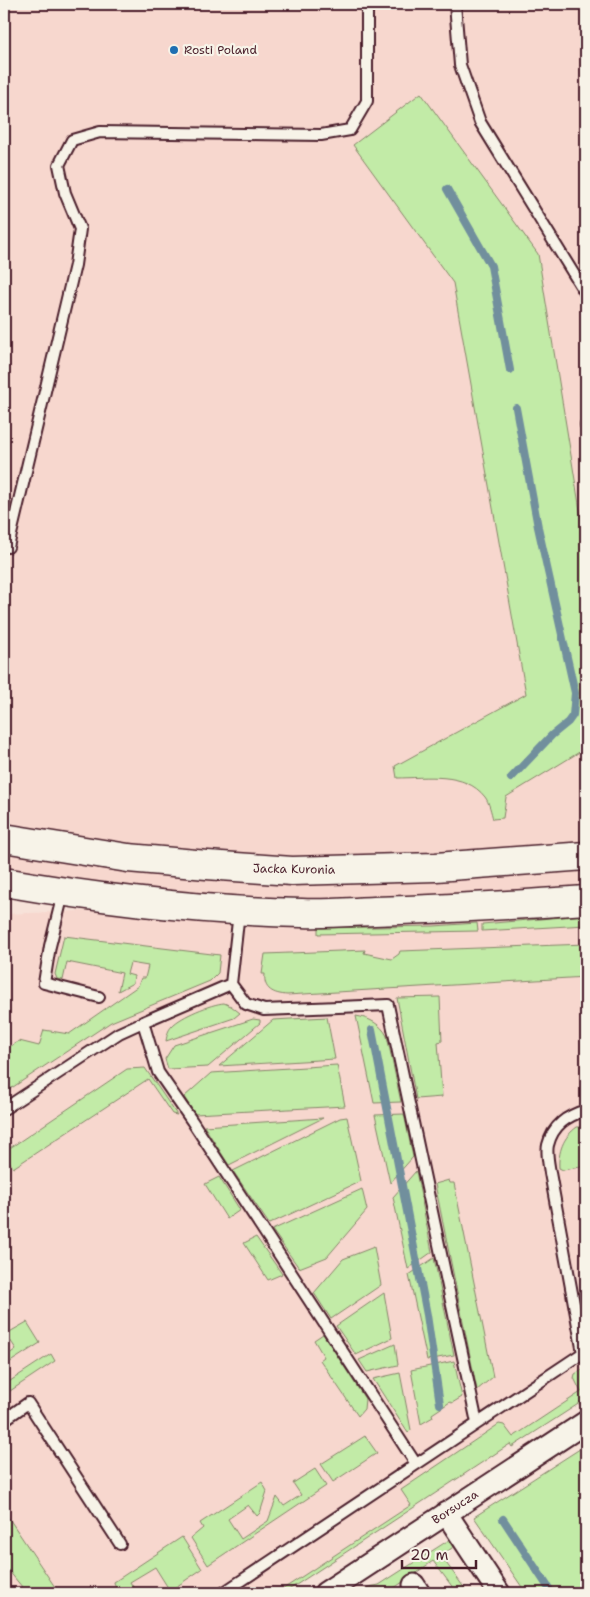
<svg xmlns="http://www.w3.org/2000/svg" width="590" height="1597" font-family="'Shantell Sans',sans-serif">
<style>
.built{fill:#f7d7ce}
.green{fill:#c2eba7;stroke:#868569}
.lines{fill:none;stroke-linecap:round;stroke-linejoin:round}
.stream{stroke:#718f9d;stroke-width:8}
.lane-casing{stroke:#4a1f2b;stroke-width:14}
.street-casing{stroke:#4a1f2b;stroke-width:25}
.secondary-casing{stroke:#4a1f2b;stroke-width:31}
.lane{stroke:#f7f3e8;stroke-width:10}
.street{stroke:#f7f3e8;stroke-width:21}
.secondary{stroke:#f7f3e8;stroke-width:28}
.poi-dot{fill:#1f6fb2;stroke:#f7f3e8;stroke-width:2}
.labels{text-anchor:middle;stroke-width:4.5;stroke-linejoin:round;paint-order:stroke}
.poi-label{font-size:12px;fill:#4a1f2b;stroke:#f7f3e8;text-anchor:start}
.street-label{font-size:12px;fill:#4a1f2b;stroke:#f7f3e8}
</style>
<rect width="100%" height="100%" fill="#f7e2d9"/>
<filter id="ink" filterUnits="userSpaceOnUse"><feTurbulence type="fractalNoise" baseFrequency=".02" numOctaves="2"/><feDisplacementMap in="SourceGraphic" scale="10" xChannelSelector="R" yChannelSelector="G"/><feConvolveMatrix kernelMatrix="1 2 1 2 8 2 1 2 1" color-interpolation-filters="sRGB"/></filter>
<g filter="url(#ink)">
<path class="built" d="M4 4H586V1399L510 1444 284 1593H4V914L231 905 4 876Z"/>
<path class="green" d="M421 93 538 254 586 547V748L506 797 503 818 493 819C491 812 489 802 485 797 465 771 425 778 397 778L395 766 526 694 453 283 353 145Z
M586 915V925L482 931V924Z
M477 923 478 931 318 934V928L434 926Z
M64 936 220 955 218 973 210 981 111 1022 4 1093V1050L19 1041 39 1046 44 1030 69 1034 138 986 141 978H145L148 966 130 963 127 974 134 976 133 983 118 991 122 973 67 962 63 980 57 979 55 974Z
M586 944V977L287 995C274 994 263 990 265 974H262L265 954 365 950 364 953 392 959 399 954 400 951Z
M440 997 442 1041 438 1042 442 1097 416 1099 397 998Z
M224 1003 231 1006 240 1013 234 1018 166 1041C167 1035 168 1030 172 1026 181 1016 211 1004 224 1003Z
M356 1016C369 1018 381 1024 387 1036L401 1102 374 1103Z
M327 1017 335 1059 219 1066 273 1020Z
M253 1019 260 1020V1023L208 1067 168 1069 165 1059 174 1045Z
M337 1065 345 1106 195 1114 184 1097 211 1073Z
M145 1068 177 1115 172 1114 148 1079 13 1168 4 1152 127 1069Z
M404 1114 413 1157 390 1183 375 1115Z
M347 1117 361 1181 269 1224 233 1171 340 1118Z
M323 1118 229 1165 204 1126Z
M577 1127H583L586 1130V1166L563 1170 559 1168C558 1152 563 1137 577 1127Z
M416 1171 432 1252 408 1269 393 1197Z
M219 1177 240 1210 227 1219 205 1184Z
M449 1180 450 1183H454L493 1377 477 1390 435 1184Z
M362 1189 367 1210 327 1257 299 1268 272 1230Z
M256 1237 282 1274 268 1280 244 1243Z
M374 1247 381 1285 331 1319 314 1293 343 1259Z
M434 1258 454 1355 427 1360 409 1275Z
M384 1293 392 1338 356 1355 336 1326Z
M27 1322 40 1343 4 1366V1358L16 1349 6 1334Z
M323 1334 365 1399 364 1409 358 1416 320 1360 324 1357 314 1340Z
M395 1344 398 1365 367 1372 359 1360Z
M51 1354 55 1361 4 1395V1385Z
M454 1361 462 1397 452 1403 450 1402 432 1414 433 1417 421 1424 411 1370Z
M586 1367V1399L512 1447 510 1444 284 1593H277L411 1505 401 1490 499 1424 504 1425 513 1437 581 1392 574 1378 575 1374Z
M400 1373 411 1430 408 1433 373 1379Z
M365 1436 377 1453 333 1482 321 1464Z
M586 1445V1593H526L474 1517Z
M315 1469 326 1486 208 1565 191 1538 203 1528 200 1523 262 1482 267 1491 260 1513 257 1516 248 1505 228 1519 241 1539 268 1521 277 1497 284 1506 301 1495 293 1483Z
M4 1511 59 1593H27L4 1565Z
M182 1537 202 1569 170 1591 155 1567 130 1582 137 1593H119L115 1586 114 1582Z
M452 1538 456 1545 441 1556 468 1593H457L433 1561 387 1593H359L369 1587 379 1585Z"/>
<g class="lines">
<path class="stream" d="M447 189 491 266 510 370
M511 778 552 735 568 722 573 715 575 693 538 527 516 408
M372 1030 427 1315 440 1404
M503 1519 552 1593"/>
<defs>
<path id="lane" d="M455 4 460 65 480 122 586 294
M586 424V425
M8 547 75 265 80 229 65 193 59 165 72 140 100 132 321 135 350 130 367 101V4
M63 894 50 946 44 983 99 997
M231 984 246 1004 264 1010 388 1005 477 1423
M143 1022 231 984 239 912
M4 1109 119 1033 143 1022 158 1072 192 1121 416 1464
M583 1353 550 1173C549 1165 546 1153 548 1145 553 1125 567 1116 586 1110
M4 1420 28 1403 120 1544
M223 1593 586 1351"/>
<path id="street" d="M446 1513 499 1593
M414 1585 419 1593
M325 1593 586 1422"/>
<path id="secondary" d="M4 838 128 858 207 865 292 871 436 867 586 856
M4 882C102 899 202 911 302 913 326 914 350 912 374 911 445 909 515 905 586 900"/>
</defs>
<use href="#lane" class="lane-casing"/>
<use href="#street" class="street-casing"/>
<use href="#secondary" class="secondary-casing"/>
<use href="#lane" class="lane"/>
<use href="#street" class="street"/>
<use href="#secondary" class="secondary"/>
</g>
</g>
<circle class="poi-dot" cx="174" cy="50" r="5"/>
<g class="labels">
<g class="poi-label">
<text x="184" y="54">Rosti Poland</text>
</g>
<g class="street-label">
<text transform="translate(294 869) rotate(1)" y="4">Jacka Kuronia</text>
<text transform="translate(455 1507) rotate(-33)" y="4">Borsucza</text>
</g>
</g>
<rect width="590" height="1597" fill="none" stroke="#f7f3e8" stroke-width="20"/>
<rect x="10" y="10" width="570" height="1577" fill="none" stroke="#4a1f2b" stroke-width="2" filter="url(#ink)"/>
<path d="M402 1560v8h74v-8" fill="none" stroke="#4a1f2b" stroke-width="2.5"/>
<text x="410" y="1560" font-size="15" fill="#4a1f2b" stroke="#f7f3e8" stroke-width="4" paint-order="stroke">20 m</text>
</svg>
